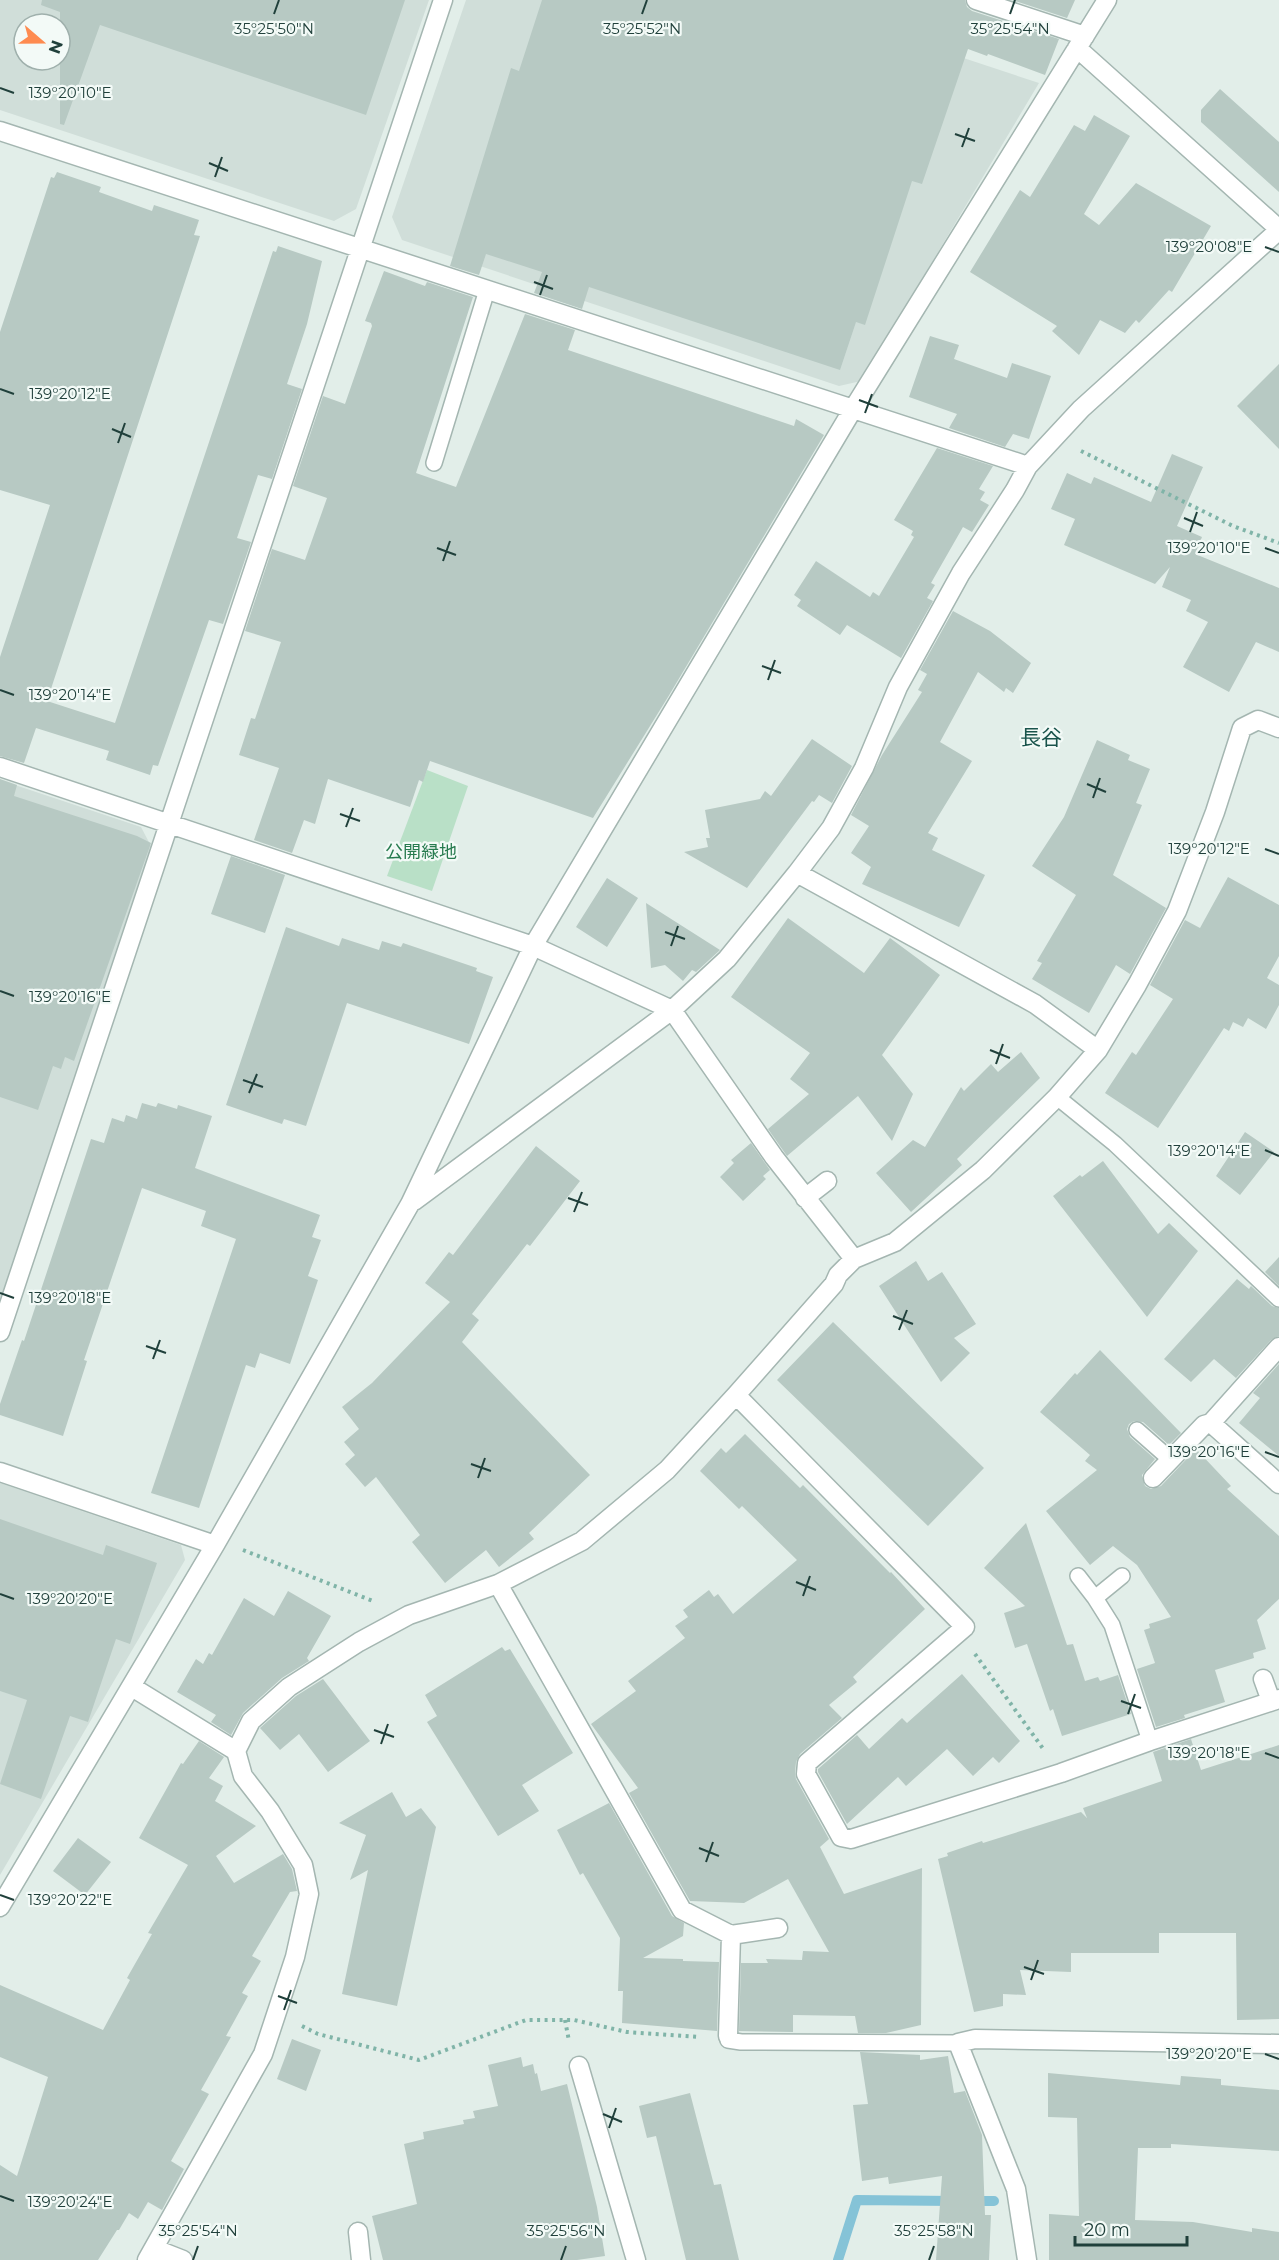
<svg xmlns="http://www.w3.org/2000/svg" width="1279" height="2260" font-family="Montserrat,'Noto Sans JP',sans-serif">
<style>
.built{fill:#d0ded9;fill-rule:evenodd}
.green{fill:#b9e0c7}
.lines{fill:none;stroke-linecap:round;stroke-linejoin:round}
.stream{stroke:#85c3d7;stroke-width:10}
.building{fill:#b7c9c3}
.lane-casing{stroke:#a4b6b1;stroke-width:18}
.street-casing{stroke:#a4b6b1;stroke-width:21}
.path{stroke:#80b4a8;stroke-width:4;stroke-dasharray:3 4.5;stroke-linecap:butt}
.lane{stroke:#fff;stroke-width:15}
.street{stroke:#fff;stroke-width:18}
.ticks{fill:none;stroke:#20403b;stroke-width:2}
.labels{text-anchor:middle;stroke-width:4.5;stroke-linejoin:round;paint-order:stroke}
.park-label{font-size:18px;fill:#277b4f;stroke:#f3faf7}
.quarter-label{font-size:21px;fill:#1a544c;stroke:#f3faf7}
.ticks-label{font-size:15px;text-anchor:middle;fill:#20403b;stroke:#f3faf7;stroke-width:4.5;stroke-linejoin:round;paint-order:stroke}
</style>
<rect width="100%" height="100%" fill="#e2eee9"/>
<path class="built" d="M0 0H429L356 209 334 221 0 110ZM24 24H60V60H24Z
M466 0H788L1039 83 861 381 839 386 402 240 392 217Z
M0 780 141 827 152 848 0 1308Z
M0 1483 181 1545 185 1560 0 1875Z"/>
<path class="green" d="M427 770 468 786 432 891 387 876Z"/>
<g class="lines">
<path class="stream" d="M971 2201H994
M838 2260 857 2200 953 2201"/>
</g>
<path class="building" d="M42 0H405L366 115 100 25 64 125 60 124V12L41 5Z
M542 0H965L967 7 972 11 1059 39 1045 75 988 54 987 56 968 49 922 184 912 181 865 325 856 322 840 370 589 287 582 309 534 293 542 272 486 254 479 275 450 266 511 68 519 71Z
M1012 0H1075L1067 18Z
M1220 89 1279 142V192L1201 122V110Z
M1094 115 1130 136 1084 214 1099 225 1136 183 1211 226 1172 292 1169 290 1139 323 1136 320 1125 333 1100 320 1079 355 1052 331 1057 326 970 272 1020 190 1030 197 1074 125 1085 131Z
M57 172 101 187 99 192 152 211 154 205 199 220 194 235 200 236 47 701 115 723 273 251 276 252 278 246 322 261 307 324 287 384 302 389 272 479 258 475 237 538 251 542 223 624 209 620 158 766 153 765 150 775 106 760 109 751 36 728 24 763 0 756V657L50 505 0 490V332L51 177 54 178Z
M384 271 425 286 427 282 473 297 416 473 456 487 525 314 575 330 568 350 794 426 796 419 824 435 668 697 593 818 430 761 423 782 419 780 410 807 328 779 315 824 304 820 292 853 254 840 279 768 239 755 251 718 255 719 281 642 245 631 272 549 305 560 327 498 293 486 323 396 345 404 372 326 371 323 365 321Z
M930 336 959 345 954 359 1007 378 1012 363 1051 376 1029 439 1013 434 1005 447 949 428 957 414 909 397Z
M1279 364V449L1237 406Z
M937 448 993 466 979 489 985 492 980 500 989 505 972 532 963 527 931 583 935 585 927 598 933 601 901 658 847 625 840 635 797 606 801 600 794 595 816 561 870 597 873 592 879 596 914 537 911 535 913 531 894 520Z
M1172 454 1203 467 1177 526 1202 537 1195 554 1279 588V652L1256 642 1229 692 1183 667 1208 622 1186 611 1191 600 1162 587 1170 567 1155 584 1064 545 1075 519 1051 509 1067 473 1091 484 1094 477 1151 502Z
M953 611 990 631 1031 663 1013 693 1006 688 1004 692 978 672 940 742 972 761 928 833 938 838 932 850 985 875 959 927 862 884 871 867 851 853 869 826 851 815 882 755 922 692 918 690 927 674 920 670Z
M812 739 852 766 832 803 819 795 814 802 812 801 747 888 684 852 708 847 706 838H710L705 810 760 799 765 791 771 796Z
M1097 740 1130 755 1128 760 1150 769 1136 803 1142 805 1113 875 1166 908 1130 974 1116 965 1089 1013 1032 979 1042 963 1037 961 1076 895 1032 866 1064 817Z
M0 779 17 785 14 796 137 836 151 843 74 1061 65 1057 61 1069 53 1066 38 1110 0 1097Z
M231 856 285 875 265 933 211 914Z
M1228 877 1279 905V956L1267 978 1279 985V1005L1266 1029 1248 1018 1243 1027 1233 1022 1229 1031 1224 1028 1158 1128 1105 1093 1132 1052 1136 1055 1173 999 1150 985 1185 920 1200 928Z
M607 878 638 898 607 947 576 927Z
M646 903 720 950 696 972 692 970 683 981 665 965 651 968Z
M788 918 864 973 890 938 940 975 882 1055 913 1094 892 1141 858 1096 787 1156 768 1129 809 1094 790 1079 810 1053 731 997Z
M286 927 339 946 342 938 379 950 382 941 401 947 403 943 477 968 476 971 493 977 469 1044 347 1003 306 1126 284 1119 282 1124 226 1105Z
M1021 1052 1040 1078 957 1159 962 1165 911 1212 876 1173 913 1140 925 1147 961 1087 964 1091 991 1064 998 1072Z
M142 1103 156 1107 158 1103 177 1109 178 1105 212 1116 195 1168 320 1215 312 1237 321 1240 308 1276 318 1280 290 1364 260 1353 255 1368 246 1365 199 1508 151 1493 236 1239 201 1226 206 1211 142 1188 84 1360 87 1361 63 1436 0 1415V1404L22 1340 24 1341 91 1139 104 1143 112 1118 124 1122 126 1115 137 1119Z
M1245 1132 1274 1152 1240 1195 1216 1176Z
M751 1143 770 1170 763 1176 766 1179 743 1201 720 1177 734 1163 731 1160Z
M536 1146 580 1181 530 1246 527 1244 472 1314 479 1320 462 1342 590 1475 529 1533 534 1539 499 1567 486 1550 445 1583 412 1542 420 1535 376 1477 365 1487 345 1464 355 1455 344 1442 359 1429 342 1407 372 1383 450 1302 425 1283 449 1252 453 1255Z
M1103 1161 1158 1234 1169 1223 1198 1251 1147 1317 1053 1196 1080 1175 1082 1177Z
M1279 1257V1286L1265 1272Z
M916 1261 928 1281 942 1272 976 1324 954 1338 970 1353 941 1382 879 1286Z
M1237 1279 1249 1289 1251 1286 1272 1306 1279 1308V1336L1271 1340 1236 1378 1214 1359 1191 1382 1164 1359Z
M833 1322 984 1468 928 1526 777 1380Z
M1100 1350 1181 1433 1169 1445 1143 1422 1134 1421 1129 1424 1127 1429 1130 1437 1155 1459 1142 1475 1145 1486 1151 1489 1161 1486 1196 1449 1231 1486 1227 1489 1279 1536V1599L1257 1620 1266 1649 1253 1653 1254 1658 1215 1670 1225 1702 1184 1715 1185 1718 1156 1727 1137 1669 1155 1663 1144 1630 1150 1628 1149 1624 1171 1617 1137 1565 1113 1546 1090 1565 1046 1511 1097 1470 1085 1461 1090 1455 1040 1412 1075 1373 1077 1375Z
M1279 1364V1456L1239 1423 1260 1398 1253 1393Z
M745 1434 800 1488 803 1485 890 1573 891 1572 925 1609 853 1677 857 1682 829 1705 842 1718 800 1754 796 1762 795 1773 796 1779 829 1839 820 1847 844 1894 922 1868 921 2025 886 2033H858L855 2016 793 2015V2032L739 2031 741 1963H768L766 1959 802 1960 803 1951 829 1952 788 1879 744 1903 690 1901 629 1793 638 1788 591 1724 636 1691 628 1681 685 1638 675 1626 688 1617 683 1610 709 1590 714 1597 718 1594 733 1614 797 1560 742 1506 739 1509 700 1471 721 1448 726 1453Z
M0 1519 103 1555 106 1545 157 1563 130 1644 116 1639 88 1722 70 1716 41 1799 0 1784 27 1700 0 1691Z
M1026 1523 1067 1645 1073 1644 1085 1681 1098 1677 1100 1681 1118 1675 1131 1714 1062 1736 1053 1709 1050 1711 1027 1644 1015 1648 1004 1613 1025 1606 984 1568Z
M288 1591 331 1616 307 1658 309 1661 282 1678 243 1713 231 1735 211 1722 216 1715 177 1692 196 1659 203 1664 209 1653 212 1655 244 1598 274 1616Z
M502 1647 505 1651 510 1649 573 1753 522 1785 539 1811 498 1836 427 1722 437 1716 425 1695Z
M962 1674 1020 1741 999 1763 993 1757 973 1776 947 1749 906 1786 898 1777 847 1824 818 1772V1769L857 1735 869 1749 902 1718 907 1723Z
M323 1679 370 1741 328 1772 299 1734 280 1750 260 1728 296 1696Z
M1191 1739 1201 1770 1279 1745V2019L1237 2020 1236 1933H1159V1953H1071V1972L1020 1970 1026 1995 1003 1994V2006L974 2012 938 1859 948 1856 947 1853 982 1841 983 1843 1081 1812 1087 1818 1083 1808 1162 1781 1153 1752Z
M199 1741 224 1757 209 1778 223 1786 215 1801 256 1826 216 1856 234 1883 283 1854 292 1869 297 1891 290 1892 252 1956 261 1961 242 1993 248 1996 226 2036 231 2037 201 2090 209 2094 171 2161 184 2169 162 2210 148 2202 138 2219 129 2213 119 2230H117L98 2260H0V2165L17 2176 48 2077 0 2057V1985L103 2030 130 1980 127 1978 152 1934 148 1933 188 1865 139 1838 181 1763 183 1764Z
M392 1792 406 1817 421 1808 436 1827 397 2006 342 1994 368 1870 350 1880 366 1835 339 1823Z
M609 1803 672 1916 684 1923 683 1936 643 1958 683 1959V1961L719 1962 717 2031 622 2023 623 1991H618L620 1938 583 1873 580 1875 557 1830Z
M78 1838 111 1862 85 1895 53 1871Z
M292 2039 321 2050 306 2091 277 2079Z
M860 2052 920 2055V2060L948 2056 954 2093 965 2091 982 2135 985 2215H991L989 2260H936L942 2176 889 2184 888 2177 862 2181 853 2105 868 2104Z
M521 2057 523 2067 533 2064 535 2074 537 2073 541 2091 567 2084 597 2207 605 2256 577 2260H383L372 2216 417 2204 404 2144 424 2139 423 2132 464 2124 463 2120 475 2118 473 2111 498 2106 488 2065Z
M1048 2073 1180 2085 1181 2076 1221 2079V2085L1279 2090V2151L1171 2144V2148H1138L1135 2220 1193 2222 1252 2232V2228L1279 2232V2260H1049V2214L1079 2216 1077 2118 1048 2117Z
M690 2093 714 2185 721 2184 739 2260H686L656 2136 647 2138 639 2106Z"/>
<g class="lines">
<defs>
<path id="lane" d="M434 463 487 290
M1057 1097 1115 1144 1279 1299
M1137 1430 1171 1460
M1078 1576 1095 1598
M1122 1576 1095 1598 1112 1625 1150 1741
M728 2036V2040L741 2042 958 2043"/>
<path id="street" d="M976 0 1085 36
M1077 48 1279 229
M0 131 1028 466
M0 767 533 946 672 1010 774 1157 854 1259 838 1275 834 1284 736 1395 667 1470 582 1541 498 1584 409 1615 359 1642 289 1687 251 1721 236 1751
M797 873 1035 1004 1098 1050
M805 1198 827 1181
M414 1201 672 1010 727 959 797 873 831 828 864 768 898 687 961 573 1015 490 1028 466 1081 409 1279 230
M854 1259 895 1242 983 1170 1057 1097 1098 1050 1137 985 1177 911 1215 812 1242 728 1258 720 1279 728
M0 1332 443 0
M1279 1347 1211 1423 1279 1484
M736 1395 965 1627 807 1763 806 1774 841 1837 851 1839 1061 1773 1150 1741 1279 1699
M0 1472 215 1545
M1153 1478 1204 1425 1211 1423
M498 1584 682 1910 731 1935 778 1928
M1263 1679 1271 1701
M132 1687 236 1751 243 1776 270 1811 303 1865 309 1894 295 1957 263 2054 147 2260
M0 1907 215 1545 410 1204 533 946 853 409 1107 0
M728 2036 731 1935
M579 2066 636 2260
M358 2232 361 2260
M155 2249 183 2260
M1027 2260 1016 2189 958 2043 975 2039 1279 2044"/>
</defs>
<use href="#lane" class="lane-casing"/>
<use href="#street" class="street-casing"/>
<path class="path" d="M1081 451 1233 526 1279 543
M243 1550 373 1601
M975 1654 1044 1750
M565 2020 569 2041
M302 2026 318 2034 419 2060 526 2020H574L627 2032 700 2037"/>
<use href="#lane" class="lane"/>
<use href="#street" class="street"/>
</g>
<path class="ticks" d="M274 14 279 0M642 14 647 0M1010 14 1015 0M0 88 14 93M955 134 975 141M962 147 969 128M209 163 228 171M215 177 222 157M1265 247 1279 252M534 282 553 289M540 295 547 275M0 389 14 394M859 400 878 407M865 413 872 394M112 429 131 437M118 443 125 423M1184 518 1203 526M1190 532 1197 512M437 548 456 555M1265 548 1279 553M443 561 450 541M762 666 781 673M768 680 775 660M0 690 14 695M1087 784 1106 792M1093 798 1100 778M340 814 360 821M346 827 353 808M1265 849 1279 854M665 932 685 939M671 946 678 926M0 991 14 996M990 1050 1010 1058M996 1064 1003 1044M243 1080 263 1087M249 1093 257 1074M1265 1150 1279 1156M568 1198 588 1205M574 1212 582 1192M0 1293 14 1298M893 1316 913 1324M899 1330 907 1310M146 1346 166 1353M153 1359 160 1340M1265 1452 1279 1457M471 1464 491 1471M478 1478 485 1458M796 1582 816 1590M0 1594 14 1599M803 1596 810 1576M1121 1701 1141 1708M1128 1714 1135 1694M374 1730 394 1737M381 1744 388 1724M1265 1753 1279 1758M699 1848 719 1856M706 1862 713 1842M0 1895 14 1900M1024 1967 1044 1974M1031 1980 1038 1960M278 1996 297 2003M284 2010 291 1990M1265 2054 1279 2059M603 2114 622 2122M609 2128 616 2108M0 2196 14 2201M193 2260 198 2246M561 2260 566 2246M929 2260 934 2246"/>
<g class="labels">
<g class="park-label">
<text x="421" y="858">公開緑地</text>
</g>
<g class="quarter-label">
<text x="1041" y="745">長谷</text>
</g>
</g>
<g class="ticks-label">
<text x="274" y="34">35°25'50"N</text>
<text x="642" y="34">35°25'52"N</text>
<text x="1010" y="34">35°25'54"N</text>
<text x="70" y="98">139°20'10"E</text>
<text x="1209" y="252">139°20'08"E</text>
<text x="70" y="399">139°20'12"E</text>
<text x="1209" y="553">139°20'10"E</text>
<text x="70" y="700">139°20'14"E</text>
<text x="1209" y="854">139°20'12"E</text>
<text x="70" y="1002">139°20'16"E</text>
<text x="1209" y="1156">139°20'14"E</text>
<text x="70" y="1303">139°20'18"E</text>
<text x="1209" y="1457">139°20'16"E</text>
<text x="70" y="1604">139°20'20"E</text>
<text x="1209" y="1758">139°20'18"E</text>
<text x="70" y="1905">139°20'22"E</text>
<text x="1209" y="2059">139°20'20"E</text>
<text x="70" y="2207">139°20'24"E</text>
<text x="198" y="2236">35°25'54"N</text>
<text x="566" y="2236">35°25'56"N</text>
<text x="934" y="2236">35°25'58"N</text>
</g>
<g transform="translate(42 42) rotate(110)"><circle r="28" fill="#f3faf7" stroke="#9fb0ac" stroke-width="1.5"/>
<path d="M0-4.5L10 22L0 15L-10 22Z" fill="#fe8b50"/>
<text y="-9" font-size="16" font-weight="bold" text-anchor="middle" fill="#20403b">N</text>
</g>
<path d="M1075 2236v9h112v-9" fill="none" stroke="#20403b" stroke-width="3"/>
<text x="1084" y="2236" font-size="18" fill="#20403b" stroke="#f3faf7" stroke-width="4.5" paint-order="stroke">20 m</text>
</svg>
